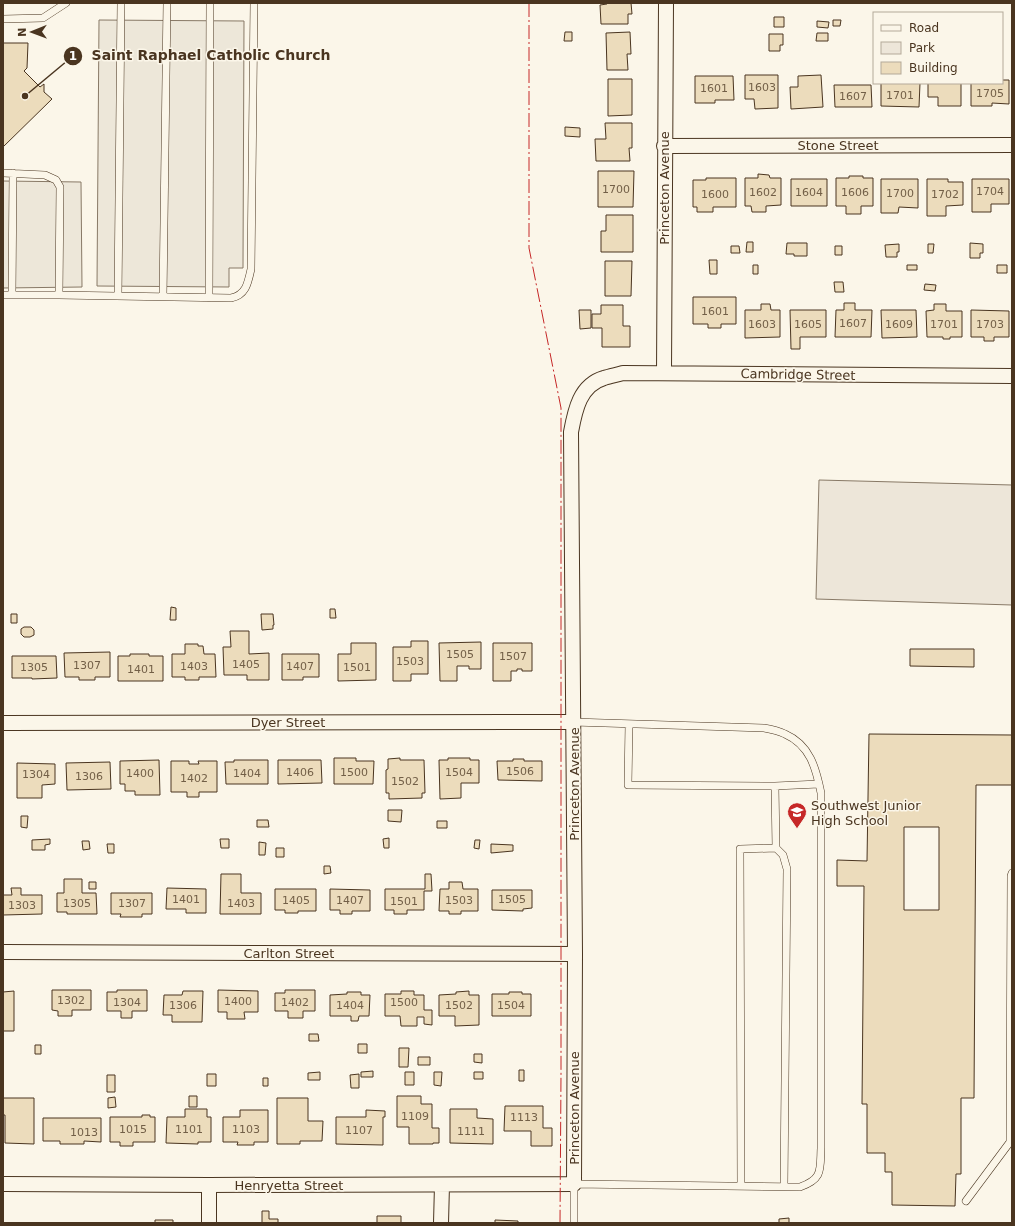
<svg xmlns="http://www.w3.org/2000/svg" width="1015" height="1226" font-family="'DejaVu Sans',sans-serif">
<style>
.green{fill:#ede6d9;stroke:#887966}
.parking{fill:#ede7d9;stroke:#887966}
.building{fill:#ecdcbc;stroke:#4a3520;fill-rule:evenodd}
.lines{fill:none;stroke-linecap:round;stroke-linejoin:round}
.lane-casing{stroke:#4a3520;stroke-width:8}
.street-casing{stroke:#4a3520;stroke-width:16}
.lane{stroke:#fbf6e9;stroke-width:7}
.street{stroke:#fbf6e9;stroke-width:14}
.power{stroke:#c62828;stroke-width:1;stroke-dasharray:14 3 2 3;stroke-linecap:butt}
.labels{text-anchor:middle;stroke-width:3;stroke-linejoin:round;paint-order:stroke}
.number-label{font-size:11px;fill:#725f47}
.street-label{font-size:13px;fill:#4a3520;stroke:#fbf6e9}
.poi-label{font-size:13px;fill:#4a3520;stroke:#fbf6e9;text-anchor:start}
.leader{fill:none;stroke:#4a3520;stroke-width:1.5}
.callout-dot{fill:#4a3520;stroke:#fbf6e9;stroke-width:1.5}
.mark-label{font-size:12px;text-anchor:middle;font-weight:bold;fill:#fff}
.callout-label{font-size:14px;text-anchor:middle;font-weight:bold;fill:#4a3520;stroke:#fbf6e9;stroke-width:3;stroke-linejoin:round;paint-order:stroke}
</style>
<rect width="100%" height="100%" fill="#fbf6e9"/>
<path class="green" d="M819 480 1012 485V605L816 599Z"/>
<path class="parking" d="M99 20 244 21 243 268H229V287L97 286Z
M3 181 81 182 82 287 3 288Z"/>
<path class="building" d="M607 3H631L632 14H628V24H601L600 5 607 4Z
M774 17H784V27H774Z
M833 20H841L840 26H833Z
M817 21 829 22 828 28 817 27Z
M565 32H572V41H564Z
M630 32 631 54H627L628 70H607L606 33Z
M817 33H828V41H816Z
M769 34H783V45H780V51H769Z
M3 43H28L27 68 24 71 40 87 44 84V92L52 99 3 147Z
M745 75H778V108L755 109 754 99H745Z
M821 75 823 107 791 109 790 87H798V76Z
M695 76H733L734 100H715V103H695Z
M608 79H632V115L608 116Z
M1002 80H1009V104L992 103V106H971V83H1002Z
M881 83H920L919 107 881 106Z
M928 83H961V106H938V97H928Z
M834 85H871L872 107H835Z
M605 123H632V148H629L630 161H596L595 139H606Z
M565 127 580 128V137L565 136Z
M598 171H634L633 207H598Z
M758 174 769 175 770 178H781V205L766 206V212H752L751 206H745V178H758Z
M849 176H863V178H873V206H861V214H846V206H836V178H849Z
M706 178H736V207H713V212H697V207H693V180H706Z
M791 179H827V206H791Z
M881 179H918V208L899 207 898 213H881Z
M927 179H948V182H963V205L946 206V216H927Z
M972 179H1009V204H991V212H972Z
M606 215H633V252H601V231H606Z
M747 242H753V252H746Z
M787 243H807V256H794V254H786Z
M970 243 983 244V253H980V258H970Z
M899 244V252H897V257H886L885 245Z
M928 244H934L933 253H928Z
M731 246H739L740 253H731Z
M835 246H842V255H835Z
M709 260H717V274H710Z
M605 261H632L631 296H605Z
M753 265H758V274H753Z
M907 265H917V270H907Z
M997 265H1007V273H997Z
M834 282H843L844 292H835Z
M925 284 936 285 935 291 924 290Z
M693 297H736V324H721V328H708V324H693Z
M844 303H855V310H872L871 337H835L836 310H844Z
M761 304H770L771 310H780V337L745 338V310H761Z
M934 304H946V311H962V337H950V339H943V337H927L926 311 934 310Z
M601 305H623V326H630V347H602V328H592V314H601Z
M579 310H591V328L580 329Z
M790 310H826V337H800V349H791Z
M881 310H916L917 337 882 338Z
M971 310 1009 311V337H994V341H984V337H971Z
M171 607 176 608V620H170Z
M330 609H335L336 618H330Z
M11 614H17V623H11Z
M261 614H273L274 625H273V629L262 630Z
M24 627H31L34 630V635L30 637H24L21 634V629Z
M230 631H249V654L269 653V680H247V675H224L223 647H231Z
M411 641H428V674H411V681H393V647H411Z
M481 642V669H469V666H457V681H440L439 643Z
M351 643H376V680L338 681V654H351Z
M493 643H532V671H522V669H517V671H511V681H493Z
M185 644H198V646H203L204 654H215L216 677H199V680H185V677H172V654H185Z
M910 649H974V667L910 666Z
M110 652V677H95V680H79V677H65L64 653Z
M130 654H149V656H163V681H118V656H130Z
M282 654H319V677H303V680H282Z
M12 656H56L57 678 32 679V678H12Z
M869 734 1012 735V785H976L974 1098H961V1174H956L955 1206 892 1205V1172H885V1153H867V1104H862L864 886H837V860L867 861ZM904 827H939V910H904Z
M334 758H356V761H374L373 784H334Z
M400 758V760H424L425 793H422V798L389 799V793H386V770L388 769V759Z
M448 758H470V760H479V783H461V798L440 799 439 760H448Z
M513 759H524V761H542V781L498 780 497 761H513Z
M159 760 160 795H135V791H125V784H120V761Z
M234 760H268V784H226L225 762H234Z
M278 760H321L322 783 278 784Z
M171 761H189V764H199L198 761H217V792H199V797H187V792H171Z
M110 762 111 789 67 790 66 763Z
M17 763 55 764V784L42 785V798H17Z
M388 810H402L401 822 388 821Z
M21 816H28L27 828 21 827Z
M257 820H268L269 827H257Z
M437 821H447V828H437Z
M389 838V848H384L383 839Z
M50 839V844L45 845V850H32V840Z
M220 839H229V848H221Z
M475 840H480L479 849 474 848Z
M82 841H89L90 849 83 850Z
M259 842 266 843 265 855H259Z
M107 844H114V853H108Z
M491 844 513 845V851L491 853Z
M276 848H284V857H276Z
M324 866H330L331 873 324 874Z
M221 874H241V893H261V914H220Z
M425 874H431L432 891H424V910H407V914H394V910H385V889H425Z
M64 879H82V893H96L97 914H67V912H57V893H64Z
M89 882H96V889H89Z
M449 882H462L463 889H478V911H461V914H449V911H439L440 889H449Z
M11 888H21V895H42V914L3 915V895H12Z
M167 888 206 889V913H186V909H166Z
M275 889H316V911H298V913H285V910H275Z
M330 889 370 890V911H352V914H340V910H330Z
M492 890H532V908L523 909V911L492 910Z
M111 893H152V914H142V917H120L121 914H111Z
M52 990H91V1010H72V1016H58V1011L52 1010Z
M117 990H147V1011H132V1018H121V1011H107V992H117Z
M218 990 258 991V1012H244L245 1019H227V1012H218Z
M285 990H315V1011H303V1018H288V1011H275V993H285Z
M14 991V1031H3V992Z
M183 991H203L202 1022H172V1015H163L164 995H182Z
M401 991H414V995H424V1010H432V1025L424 1024V1017H417V1026H401L400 1016H385V994H401Z
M469 991V995H479V1025L455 1026V1016H439V995L456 994V992Z
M347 992H361V995H370L369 1016H359L358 1021H351V1016H330V995L347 994Z
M509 992H522V994H531V1016H492V994H509Z
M309 1034H318L319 1041H309Z
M358 1044H367V1053H358Z
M35 1045H41V1054H35Z
M399 1048H409L408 1067H399Z
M474 1054H482V1063L474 1062Z
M418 1057H430V1065H418Z
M519 1070H524V1081H519Z
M373 1071V1077H361V1072Z
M320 1072V1080H308V1073Z
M405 1072H414V1085H405Z
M434 1072H442L441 1086 434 1085Z
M474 1072H483V1079H474Z
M207 1074H216V1086H207Z
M359 1074V1088H351L350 1075Z
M107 1075H115V1092H107Z
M263 1078H268V1086H263Z
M189 1096H197V1107H189Z
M397 1096H421V1104H432V1128H439V1143H433V1144H409V1127H397Z
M115 1097 116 1107 108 1108V1098Z
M3 1098H34V1144L5 1143V1115H3Z
M277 1098H308V1121H323L322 1141H300V1144H277Z
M505 1106H543V1128H552V1146H531V1131H504Z
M185 1109H207V1117H211V1142H198V1144L166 1143 167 1117H185Z
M450 1109H477V1118L493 1119V1144L450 1143Z
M240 1110H268V1142H254V1145H237L238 1142H223V1117H240Z
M366 1110 385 1111V1117H383V1145L336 1144V1117H366Z
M142 1115H150V1117H155V1142H133V1146H120V1142H110V1117H142Z
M43 1118H101V1142L84 1141V1144H60V1141H43Z
M262 1211H269V1219H278V1223H262Z
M377 1216H401V1223H377Z
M789 1218V1223H779V1219Z
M155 1220H173V1223H155Z
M495 1220 518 1221V1223H495Z"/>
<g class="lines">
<defs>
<path id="lane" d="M3 19 43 18 66 3
M3 173 45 175 56 180 60 187 59 295H3
M12 295 13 173
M59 295 231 298C246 295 248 283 251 269L254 3
M118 296 121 3
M163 297 167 3
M209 298 210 3
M573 722 764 728C770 729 779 731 785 734 810 745 816 768 821 793V1148C820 1170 823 1179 800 1187L574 1184V1223
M629 724 628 785 775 786
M776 848 775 786 819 784
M741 1186 740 849 776 848 783 855 787 869 784 1187
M966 1201 1010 1142 1011 876 1012 873"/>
<path id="street" d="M664 146 1012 145
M664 373 666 3
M3 723 573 722
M3 952 575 954
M3 1184 209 1185 574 1184 575 954 571 432C575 410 580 385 604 378 610 376 616 375 623 373L1012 376
M209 1185V1223
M441 1223 442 1185"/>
</defs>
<use href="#lane" class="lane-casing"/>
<use href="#street" class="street-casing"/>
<use href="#lane" class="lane"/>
<use href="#street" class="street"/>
<path class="power" d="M529 3V248L561 408V1075L560 1223"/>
</g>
<defs>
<symbol id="school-pin" viewBox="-11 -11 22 30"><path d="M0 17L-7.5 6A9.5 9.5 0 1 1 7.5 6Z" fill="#c62828" stroke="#fbf6e9"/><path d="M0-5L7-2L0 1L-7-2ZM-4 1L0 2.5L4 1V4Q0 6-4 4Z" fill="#fff"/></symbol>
</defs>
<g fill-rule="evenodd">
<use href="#school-pin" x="786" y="801" width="22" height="30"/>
</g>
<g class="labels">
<g class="number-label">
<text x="762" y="91">1603</text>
<text x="714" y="92">1601</text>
<text x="990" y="97">1705</text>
<text x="900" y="99">1701</text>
<text x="853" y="100">1607</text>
<text x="616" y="193">1700</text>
<text x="990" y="195">1704</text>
<text x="763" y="196">1602</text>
<text x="809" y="196">1604</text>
<text x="855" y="196">1606</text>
<text x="900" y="197">1700</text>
<text x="715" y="198">1600</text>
<text x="945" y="198">1702</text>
<text x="715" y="315">1601</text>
<text x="853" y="327">1607</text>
<text x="762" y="328">1603</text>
<text x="808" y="328">1605</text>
<text x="899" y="328">1609</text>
<text x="944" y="328">1701</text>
<text x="990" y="328">1703</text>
<text x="460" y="658">1505</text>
<text x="513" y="660">1507</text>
<text x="410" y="665">1503</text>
<text x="246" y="668">1405</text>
<text x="87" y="669">1307</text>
<text x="194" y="670">1403</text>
<text x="300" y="670">1407</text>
<text x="34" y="671">1305</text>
<text x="357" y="671">1501</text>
<text x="141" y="673">1401</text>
<text x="520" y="775">1506</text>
<text x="300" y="776">1406</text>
<text x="354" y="776">1500</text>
<text x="459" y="776">1504</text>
<text x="140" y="777">1400</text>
<text x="247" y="777">1404</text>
<text x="36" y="778">1304</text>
<text x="89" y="780">1306</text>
<text x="194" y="782">1402</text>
<text x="405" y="785">1502</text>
<text x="186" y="903">1401</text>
<text x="512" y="903">1505</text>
<text x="296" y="904">1405</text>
<text x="350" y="904">1407</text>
<text x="459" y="904">1503</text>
<text x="404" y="905">1501</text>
<text x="77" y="907">1305</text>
<text x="132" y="907">1307</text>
<text x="241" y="907">1403</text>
<text x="22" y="909">1303</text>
<text x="71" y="1004">1302</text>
<text x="238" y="1005">1400</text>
<text x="127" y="1006">1304</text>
<text x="295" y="1006">1402</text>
<text x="404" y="1006">1500</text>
<text x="183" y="1009">1306</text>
<text x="350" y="1009">1404</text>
<text x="459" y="1009">1502</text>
<text x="511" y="1009">1504</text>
<text x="415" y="1120">1109</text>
<text x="524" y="1121">1113</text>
<text x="133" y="1133">1015</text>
<text x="189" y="1133">1101</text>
<text x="246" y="1133">1103</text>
<text x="359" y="1134">1107</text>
<text x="471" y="1135">1111</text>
<text x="84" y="1136">1013</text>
</g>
<g class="street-label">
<text x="838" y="150">Stone Street</text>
<text transform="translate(664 188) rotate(-90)" y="5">Princeton Avenue</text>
<text transform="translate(798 374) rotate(1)" y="5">Cambridge Street</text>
<text x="288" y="727">Dyer Street</text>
<text transform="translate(574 784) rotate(-90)" y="5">Princeton Avenue</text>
<text x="289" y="958">Carlton Street</text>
<text transform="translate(574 1108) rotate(-90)" y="5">Princeton Avenue</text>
<text x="289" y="1190">Henryetta Street</text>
</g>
<g class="poi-label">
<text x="811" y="810">Southwest Junior<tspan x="811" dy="15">High School</tspan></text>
</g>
</g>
<path class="leader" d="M25 96L73 56"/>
<g class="callout-dot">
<circle cx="25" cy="96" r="4"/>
<circle cx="73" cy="56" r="10"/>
</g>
<g class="mark-label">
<text x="73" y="60">1</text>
</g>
<g class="callout-label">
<text x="211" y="60">Saint Raphael Catholic Church</text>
</g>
<rect width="1015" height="1226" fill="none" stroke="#4a3520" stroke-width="8"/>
<rect x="873" y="12" width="130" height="72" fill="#fbf6e9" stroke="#b4a999"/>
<rect x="881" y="25" width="20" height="6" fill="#fbf6e9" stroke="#b4a999"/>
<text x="909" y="32" font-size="12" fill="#4a3520">Road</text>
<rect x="881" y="42" width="20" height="12" fill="#ede6d9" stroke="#b4a999"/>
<text x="909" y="52" font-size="12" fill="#4a3520">Park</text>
<rect x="881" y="62" width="20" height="12" fill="#ecdcbc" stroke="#b4a999"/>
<text x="909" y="72" font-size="12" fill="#4a3520">Building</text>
<g transform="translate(32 32) rotate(269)" stroke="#fbf6e9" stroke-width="3" paint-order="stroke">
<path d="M0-3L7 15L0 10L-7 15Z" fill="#4a3520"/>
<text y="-6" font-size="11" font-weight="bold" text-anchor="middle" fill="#4a3520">N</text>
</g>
</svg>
